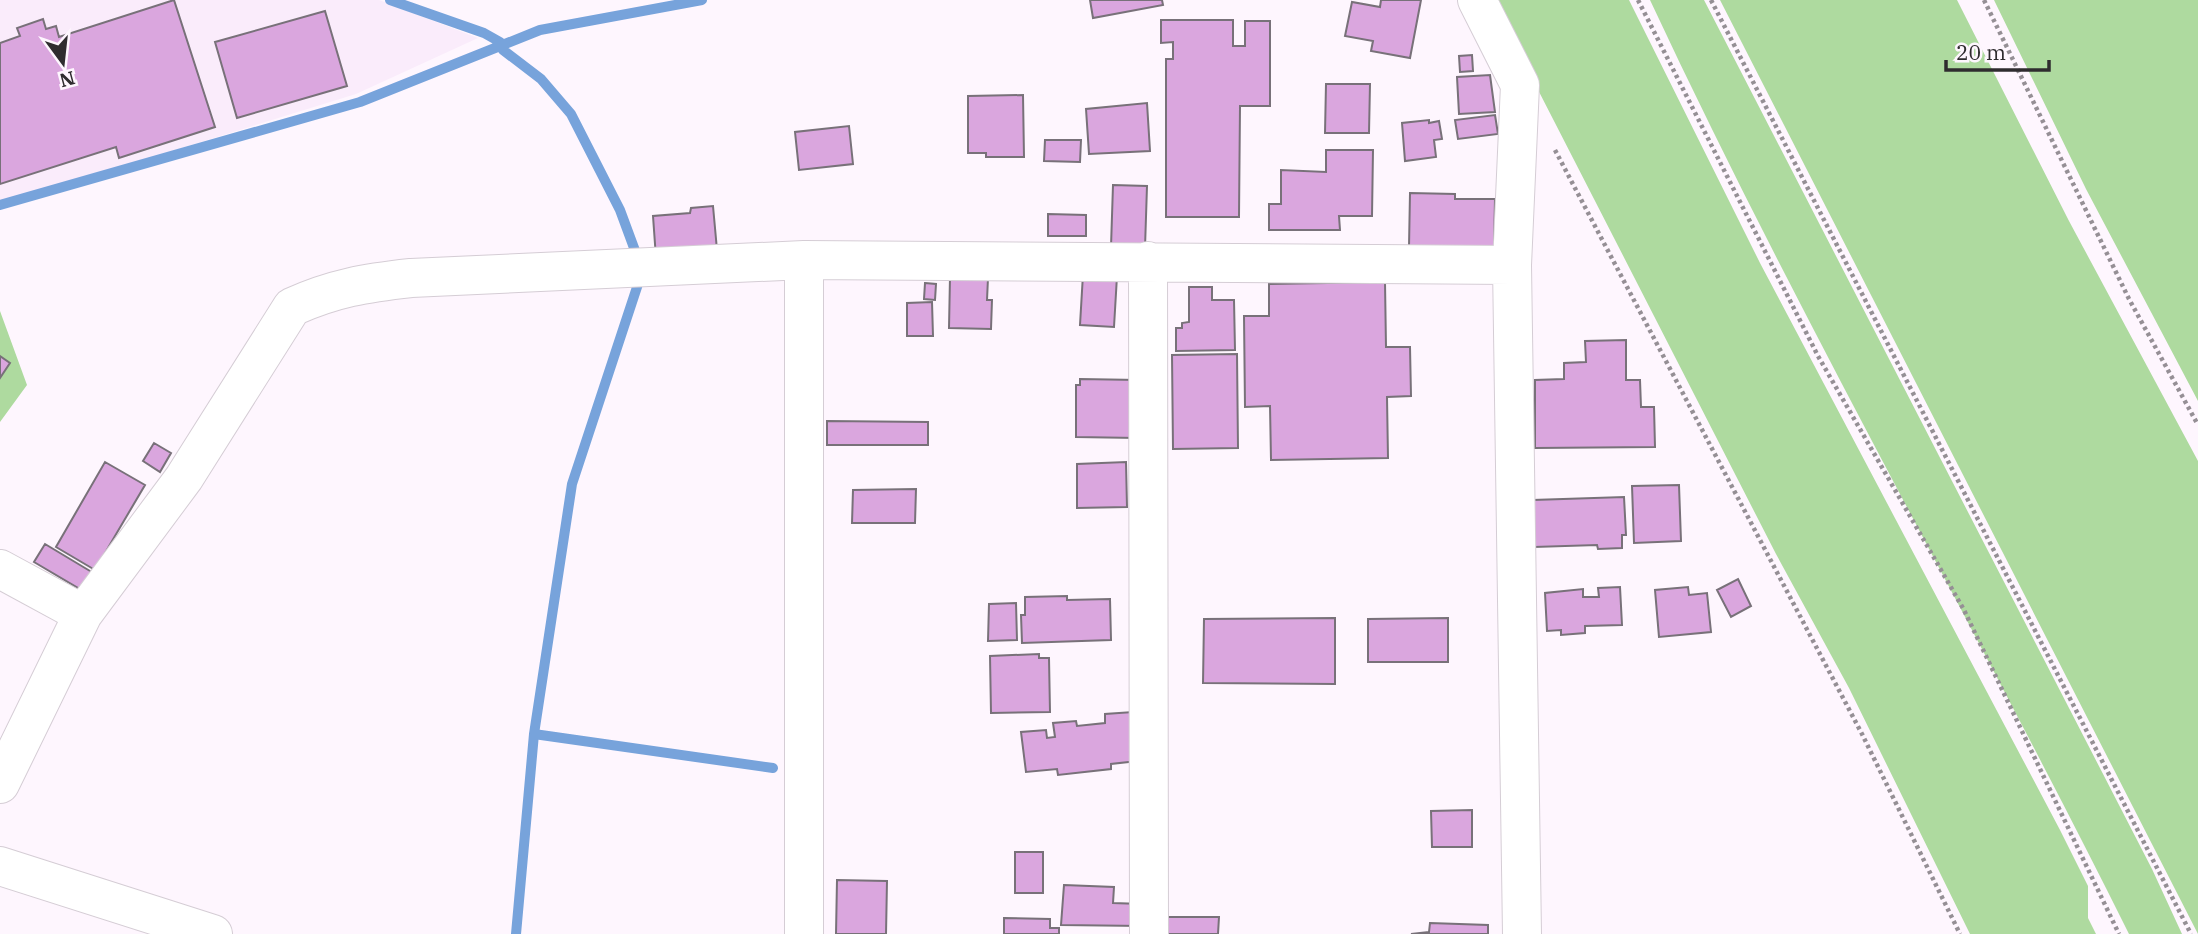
<svg xmlns="http://www.w3.org/2000/svg" width="2198" height="934" font-family="'IBM Plex Serif',serif">
<style>
.built{fill:#faecfb}
.green{fill:#aeda9f}
.lines{fill:none;stroke-linecap:round;stroke-linejoin:round}
.stream{stroke:#77a3db;stroke-width:10}
.building{fill:#daa6de;stroke:#787179;stroke-width:2}
.minor-casing{stroke:#d5cdd5;stroke-width:40}
.path{stroke:#958f95;stroke-width:4.5;stroke-dasharray:3.5 3.5;stroke-linecap:butt}
.minor{stroke:#fff;stroke-width:38}
</style>
<rect width="100%" height="100%" fill="#fef6fe"/>
<path class="built" d="M0 0H379L478 38 356 94 0 204Z"/>
<path class="green" d="M1492 0H1629L1760 263 2060 830 2088 886V918L2096 934H1970L1849 688 1776 554Z
M1650 0H1704L2152 869 2182 934H2129C1973 621 1798 317 1650 0Z
M1720 0H1957L2069 221 2198 461V934Z
M1994 0H2198V401L2086 189Z
M0 311 27 385 0 422Z"/>
<g class="lines">
<path class="stream" d="M390 0 484 33 500 42 503 50 541 79 571 114 620 210 637 256
M0 205 360 102 540 30 702 0
M641 275 572 484 534 734 773 768
M516 934 534 734"/>
</g>
<path class="building" d="M174 0 215 127 119 158 116 147 0 184V43L20 36 17 28 43 19 46 29 56 26 59 37Z
M1090 0H1162L1163 5 1093 18Z
M1381 0H1421L1410 58 1371 51 1373 41 1345 36 1352 2 1380 7Z
M325 11 347 86 237 118 215 42Z
M1161 20H1233V46H1245V21H1270V106H1240L1239 217H1166V59H1173V42L1161 43Z
M1472 55 1473 71 1460 72 1459 56Z
M1490 75 1495 112 1459 114 1457 77Z
M1326 84H1370L1369 133H1325Z
M1023 95 1024 157H986V153H968V96Z
M1147 103 1150 151 1089 154 1086 109Z
M1495 115 1498 134 1458 139 1455 120Z
M1429 120V123L1439 121 1442 139 1434 140 1436 157 1405 161 1402 123Z
M849 126 853 164 799 170 795 132Z
M1045 140H1081L1080 162 1044 161Z
M1326 150H1373L1372 216H1339L1340 230H1269V204H1281V170L1326 172Z
M1113 185 1147 186 1145 248 1111 247Z
M1410 193 1455 194V199H1495L1494 248 1409 247Z
M713 206 717 250 656 258 653 216 690 213 691 208Z
M1048 214 1086 215V236H1048Z
M1083 274 1117 276 1114 327 1080 325Z
M950 277 988 278 987 300H992L991 329 949 328Z
M1385 282 1386 347H1410L1411 396 1387 397 1388 458 1271 460 1270 406 1245 407 1244 316H1269V284Z
M925 283 936 284 935 300 924 299Z
M1189 287H1212V300H1234L1235 350 1176 351V328H1182V323L1189 322Z
M932 302 933 336H907V303Z
M1626 340V380H1640L1641 407H1654L1655 447 1535 448V380L1564 379V363L1586 362 1585 341Z
M1237 354 1238 448 1173 449 1172 355Z
M0 356 10 363 0 378Z
M1080 379 1138 380 1137 438 1076 437V385H1080Z
M827 421 928 422V445H827Z
M154 443 171 453 160 472 143 461Z
M105 462 145 485 95 570 56 547Z
M1126 462 1127 507 1077 508V464Z
M1679 485 1681 541 1634 543 1632 486Z
M916 489 915 523H852L853 490Z
M1624 497 1626 535H1622V548L1598 549 1597 545 1534 547 1533 500Z
M45 544 95 574 85 592 34 562Z
M1738 579 1751 606 1731 617 1717 590Z
M1620 587 1622 625 1585 626V633L1561 635V630L1547 631 1545 593 1583 589V597H1599L1598 588Z
M1688 587 1689 595 1707 593 1711 632 1659 637 1655 590Z
M1067 596V600L1110 599 1111 640 1022 643 1021 615H1025V597Z
M1016 603 1017 640 988 641 989 604Z
M1335 618V684L1203 683 1204 619Z
M1448 618V662H1368V619Z
M1039 654V658H1049L1050 712 991 713 990 656Z
M1133 712 1138 761 1111 764V769L1058 775 1057 769 1026 772 1021 732 1046 730 1047 738 1055 737 1053 723 1076 721 1077 726 1105 723V714Z
M1472 810V847H1432L1431 811Z
M1015 852H1043V893H1015Z
M837 880 887 881 886 934H836Z
M1064 885 1114 887 1113 903 1142 904V926L1061 925Z
M1164 917H1219L1218 934H1164Z
M1004 918 1050 919V928H1059V934H1004Z
M1430 923 1488 925V934H1411L1429 932Z"/>
<g class="lines">
<defs>
<path id="minor" d="M1477 0 1520 85 1512 265 1522 934
M1148 261 1149 934
M0 569 83 614
M0 784 83 614 184 478 292 307C334 288 366 283 411 278L804 260 1512 265
M0 866 213 934
M804 934V260"/>
</defs>
<use href="#minor" class="minor-casing"/>
<path class="path" d="M1638 0 1818 356 1964 610 2119 934
M1711 0 2191 934
M1984 0 2129 299 2198 425
M1555 150 1862 734 1960 934"/>
<use href="#minor" class="minor"/>
</g>
<g transform="translate(63 63) rotate(165)" stroke="#fef6fe" stroke-width="5" paint-order="stroke">
<path d="M0-5L12 26L0 18L-12 26Z" fill="#2f2c2f"/>
<text y="-10" font-size="19" font-weight="bold" text-anchor="middle" fill="#2f2c2f">N</text>
</g>
<path d="M1946 60v10h103v-10" fill="none" stroke="#2f2c2f" stroke-width="3.5"/>
<text x="1956" y="60" font-size="21" fill="#2f2c2f" stroke="#fef6fe" stroke-width="5" paint-order="stroke">20 m</text>
</svg>
